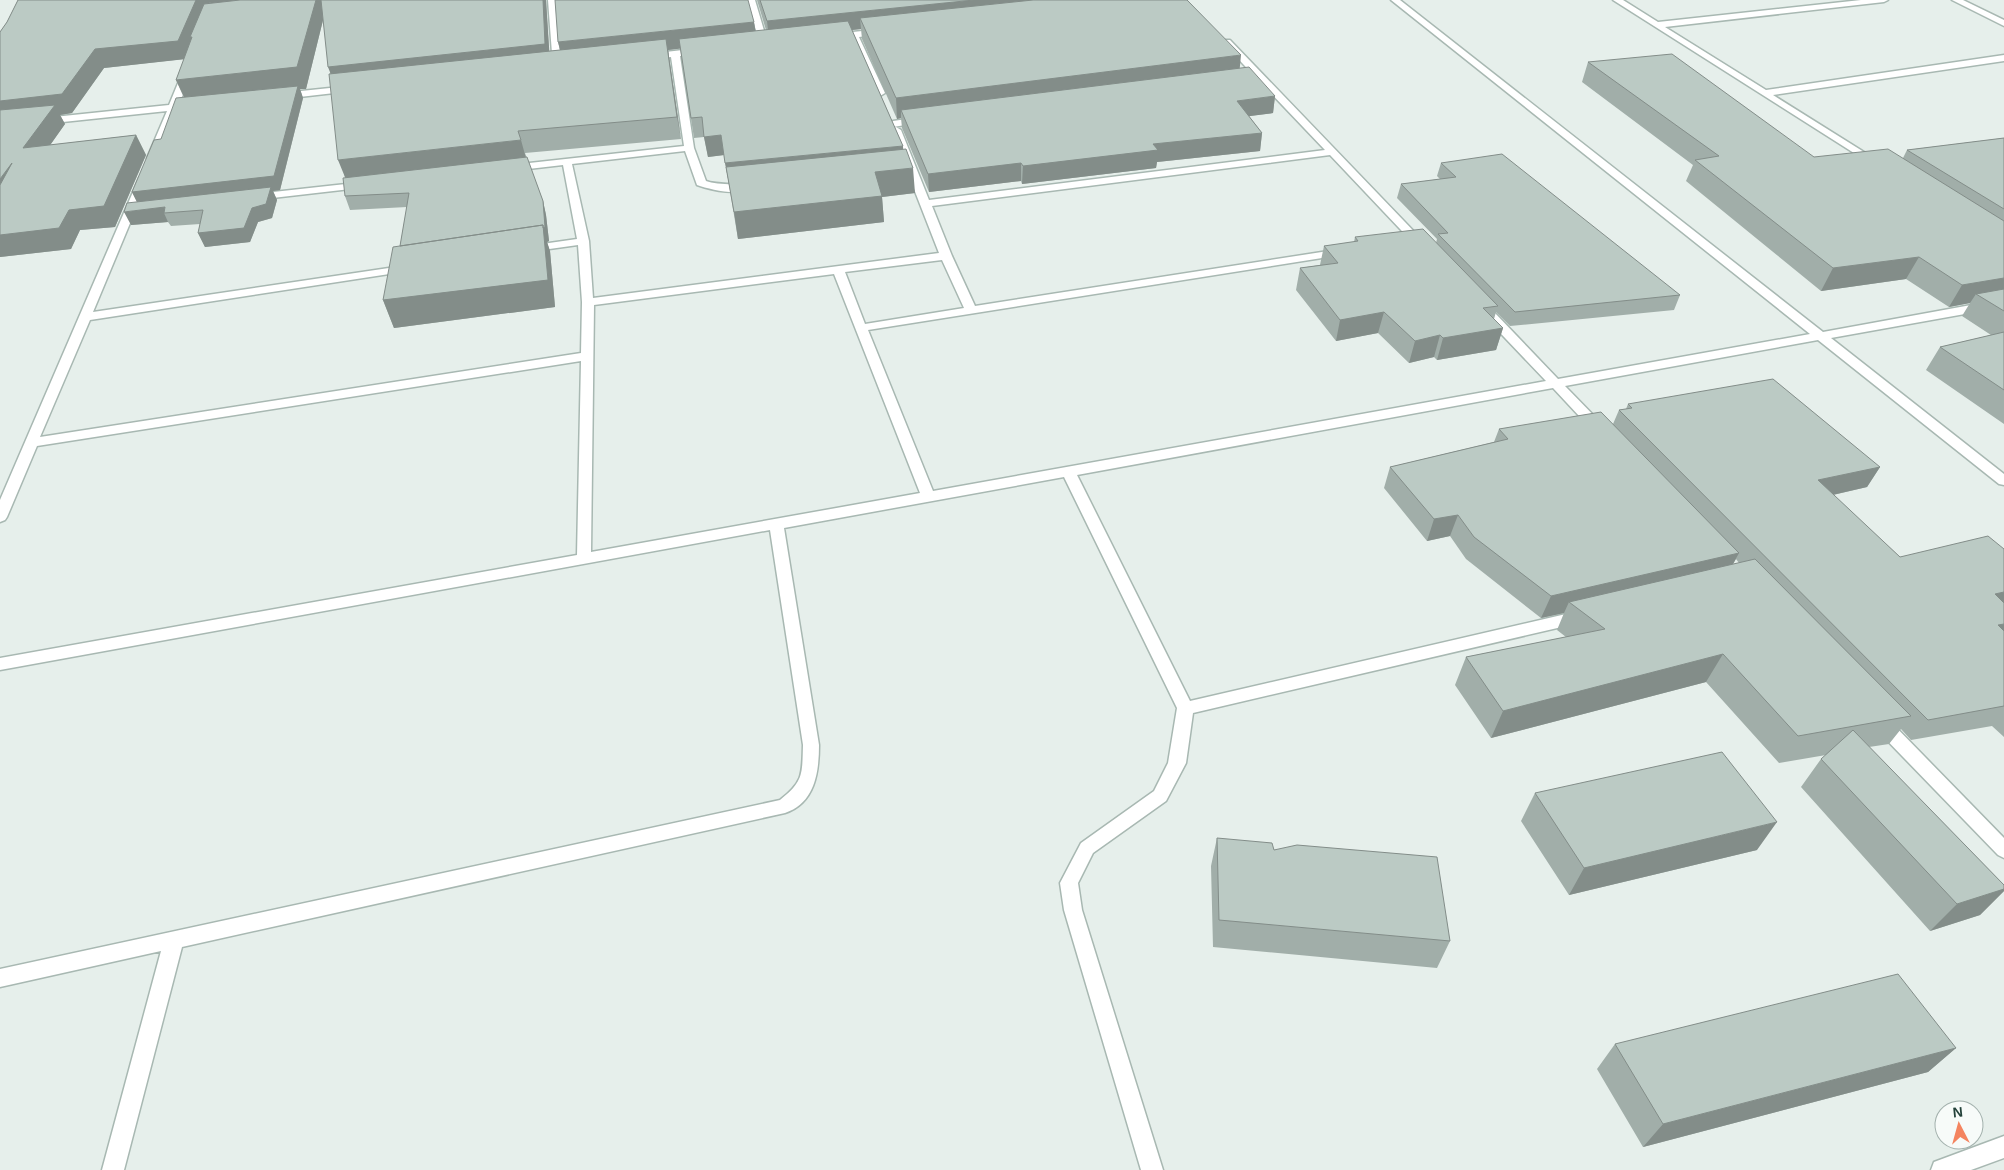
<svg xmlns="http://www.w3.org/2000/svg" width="2004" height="1170" font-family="Arial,sans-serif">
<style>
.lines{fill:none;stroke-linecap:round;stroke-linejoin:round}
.minor-casing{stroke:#a8b8b2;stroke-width:3}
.minor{fill:#fff;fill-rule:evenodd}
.wall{fill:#a1aea9;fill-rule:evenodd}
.shaded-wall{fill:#838d89}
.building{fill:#bbcac4;stroke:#838d89}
</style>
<rect width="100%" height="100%" fill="#e6efeb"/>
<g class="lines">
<defs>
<path id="minor" d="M548 0H556L561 67 557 70 553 67Z
M747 0H755L768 44 767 46 760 44Z
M1391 0H1400L1823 332 2004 299V307L1831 338 2004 474V485L1999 484 1818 340 1565 386 1604 426 1606 429 1604 432H1594L1553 388 1077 475 1190 701 1579 611 1584 613 1587 617 1584 621 1579 623 1193 713 1186 763 1166 801 1093 853 1078 883 1082 910 1163 1170H1141L1064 910 1060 883 1081 843 1154 791 1168 763 1177 708 1064 477 784 528 819 745C819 772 815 803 785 813L182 947 124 1170H102L161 951 0 987V969L780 800C804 781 802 774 803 745L770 530 0 670V658L577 555 581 361 37 446 7 517 5 520 0 522V500L139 178 143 177 148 180 93 312 409 265 415 268 409 271 90 320 40 437 581 353 582 302 578 245 528 252 522 249 528 246 577 239 563 165 511 171 506 168 511 165 684 146 671 57 648 60 644 57 648 54 700 48 703 49V53L680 56 694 148 706 181C718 186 748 183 753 187 742 197 711 190 697 185L685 151 572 164 589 241 593 298 939 253 891 130 896 127 901 130 929 200 1325 150 1224 44V40H1230L1428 246 1422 249 1418 248 1330 155 932 206 952 256 975 306 1341 249 1347 252 1341 255 868 330 933 491 1546 381 1485 317 1483 314 1489 310 1493 311 1558 379 1810 334ZM942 260 964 308 865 324 845 272ZM834 274 920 493 591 552 594 305Z
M1613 0H1623L1658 22 1861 0H1888L1884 2 1665 27 1766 90 2004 55V61L1773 95 1880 162 1881 164 1876 167Z
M1952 0H1963L2004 20V26Z
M881 29 885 32 884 34 859 37 885 93 880 96 875 93 851 38 834 40 830 37 834 34Z
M188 68 193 71 179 104 192 103 197 106 192 109 176 110 156 160H148L147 158 167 111 44 124 39 121 44 118 169 105 183 71Z
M349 86 354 89 352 91 282 99 277 96 282 93Z
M921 117 924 118V122L893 127 888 124 893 121Z
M364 182 369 185 368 187 255 200 250 197 255 194Z
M1880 716 1886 717 2004 838V858L1998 855 1874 727 1872 722 1874 717Z
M2004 1136V1158L1971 1170H1931L1934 1162Z"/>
</defs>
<use href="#minor" class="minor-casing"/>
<use href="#minor" class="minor"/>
</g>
<path class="wall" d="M18 0H546L549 51 560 50 558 42 754 22 755 31 766 30 757 0H1187L1240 69 1275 96 1273 113 1249 116 1262 133 1260 151 1157 162 1156 168 1022 184 1021 181 929 192 902 128 901 118 897 119 862 39 861 29 852 30 903 146V150L915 193 882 197 884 222 738 239 724 155 708 157 704 137 694 138 680 48 668 50 681 139 525 153 543 201 546 215 549 241 547 242 550 251 555 307 394 328 383 300 400 246 407 207 350 210 345 196V178L323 20 306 89H300L303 98 280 190 273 191 277 200 272 218 258 222 250 242 205 247 198 233 200 224 171 226 168 222 131 225 137 202 132 192 184 98 176 80 184 59 104 68 72 113 60 115 65 124 50 145 136 135 146 155 115 227 80 230 71 249 0 257V32L7 22Z
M1588 62 1814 157 1903 158 1907 150 2004 138V424L1926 370 1940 347 1991 335 1962 316 1970 303 1949 307 1906 279 1821 291 1686 181 1693 165 1582 82Z
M1441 163 1680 295 1674 310 1510 326 1496 312 1494 319 1503 328 1496 350 1437 360 1434 357 1409 363 1378 333 1336 341 1296 290 1300 268 1320 265 1324 246 1354 242 1355 237 1436 243 1437 239 1397 198 1401 184 1440 179 1437 176Z
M1628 404 1880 467 1867 487 1833 495 1900 557 2004 549V737L1992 726 1911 740 1901 729 1889 744 1869 747 2004 885V891L1980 915 1930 931 1801 787 1821 759 1826 755 1779 763 1706 682 1491 738 1455 685 1466 657 1566 637 1557 630 1564 613 1541 618 1466 559 1450 536 1427 541 1384 488 1390 467 1494 442 1499 429 1613 424 1619 410 1626 409ZM1736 559 1739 563 1733 564Z
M1535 793 1757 850 1569 895 1521 821Z
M1217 838 1274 850 1450 941 1437 968 1213 947 1211 866Z
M1615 1044 1956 1048 1928 1072 1643 1147 1597 1069Z"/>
<path class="shaded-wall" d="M196 0H364L325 12 306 89H300L303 98 280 190 273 191 277 200 272 218 258 222 250 242 205 247 198 233 252 208 139 206 132 192 186 101 176 80 216 15 210 2 186 59 104 68 72 113 60 115 65 124 34 168 0 122V101L95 49Z
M543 0H546L550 62 335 85 328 67Z
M974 0H1146L860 18 861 29 769 39 767 21Z
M754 22 757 40 668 50 681 139 677 117 563 61 558 42Z
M1241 55 1239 76 901 110V118L897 119 896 98Z
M1275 96 1273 113 1235 118 1237 101Z
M1262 133 1260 151 1157 162 1156 168 1022 184 1023 166 1153 144Z
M136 135 146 155 115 227 80 230 71 249 0 257V235Z
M721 135 724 155 708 157 704 137Z
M521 140 527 162 347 182 338 160Z
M903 146 904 166 729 184 725 163Z
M12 163 0 212V179Z
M1021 163V181L929 192 928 174Z
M913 168 915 193 882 197 884 222 738 239 734 212 875 172Z
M543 201 546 215 549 241 547 242 550 251 555 307 394 328 383 300Z
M165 207 164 213 168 222 131 225 124 212Z
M1919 257 1906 279 1821 291 1833 268Z
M2004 278V298L1976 294 1970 303 1949 307 1962 285Z
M1384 312 1378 333 1336 341 1340 320Z
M1503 328 1496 350 1437 360 1443 338Z
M1440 335 1434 357 1409 363 1415 341Z
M1880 467 1867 487 1806 501 1818 480Z
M1458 515 1450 536 1427 541 1434 519Z
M1739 553 1727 575 1569 602 1564 613 1541 618 1551 596Z
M2004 592V608L1995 594Z
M2004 624V641L1998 625Z
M1723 654 1706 682 1491 738 1503 711Z
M1777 822 1757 850 1569 895 1584 868Z
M2004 889V891L1980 915 1930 931 1957 904Z
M1956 1048 1928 1072 1643 1147 1663 1124Z"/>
<path class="building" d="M18 0H196L178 41 95 49 62 94 0 101V32L7 22Z
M240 0H316L297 67 176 80 192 37H190L204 4Z
M321 0H543L545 44 328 67Z
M555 0H748L754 22 558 42Z
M760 0H974L767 21Z
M1033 0H1187L1241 55 896 98 860 18Z
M848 21 903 146 725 163 721 135 704 137 702 117 691 118 679 39Z
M666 39 677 117 518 131 521 140 338 160 329 74Z
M1672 54 1814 157 1888 149 2004 221V278L1962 285 1919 257 1833 268 1695 160 1719 156 1588 62Z
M1249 67 1275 96 1237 101 1262 133 1153 144 1158 150 1023 166 1021 163 928 174 901 110Z
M298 86 274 176 132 192 154 140 161 139 176 98Z
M55 105 23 148 136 135 104 206 69 210 59 228 0 235V185L12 163 0 179V110Z
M2004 138V209L1907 150Z
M906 149 913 168 875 172 882 196 734 212 726 167Z
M1502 154 1680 295 1515 312 1438 234 1448 233 1401 184 1456 177 1441 163Z
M527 157 543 201 545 227 543 228V225L400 246 409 193 345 196 343 178Z
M271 187 266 204 252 208 244 228 198 233 203 210 164 213 165 207 124 212 127 203Z
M543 225 548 280 383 300 393 247Z
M1423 229 1498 306 1483 308 1503 328 1443 338 1440 335 1415 341 1384 312 1340 320 1300 268 1338 263 1324 246 1358 241 1355 237Z
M2004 289V311L1976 294Z
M2004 332V390L1940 347Z
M1773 379 1880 467 1818 480 1900 557 1988 536 2004 549V592L1995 594 2004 603V624L1998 625 2004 631V706L1928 720 1619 410 1632 408 1628 404Z
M1601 412 1739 553 1551 596 1474 537 1458 515 1434 519 1390 467 1508 439 1499 429Z
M1755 559 1911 716 1798 736 1723 654 1503 711 1466 657 1605 629 1569 602Z
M1853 730 2004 885V889L1957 904 1821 759Z
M1722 752 1777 822 1584 868 1535 793Z
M1217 838 1272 843 1274 850 1297 845 1437 857 1450 941 1219 920Z
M1898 974 1956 1048 1663 1124 1615 1044Z"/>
<g transform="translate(1959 1125) rotate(354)"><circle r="24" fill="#f7fbf9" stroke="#a3b1ad"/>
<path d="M0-4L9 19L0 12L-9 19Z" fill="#f4845f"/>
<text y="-8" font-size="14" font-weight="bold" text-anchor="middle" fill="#24423a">N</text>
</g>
</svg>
